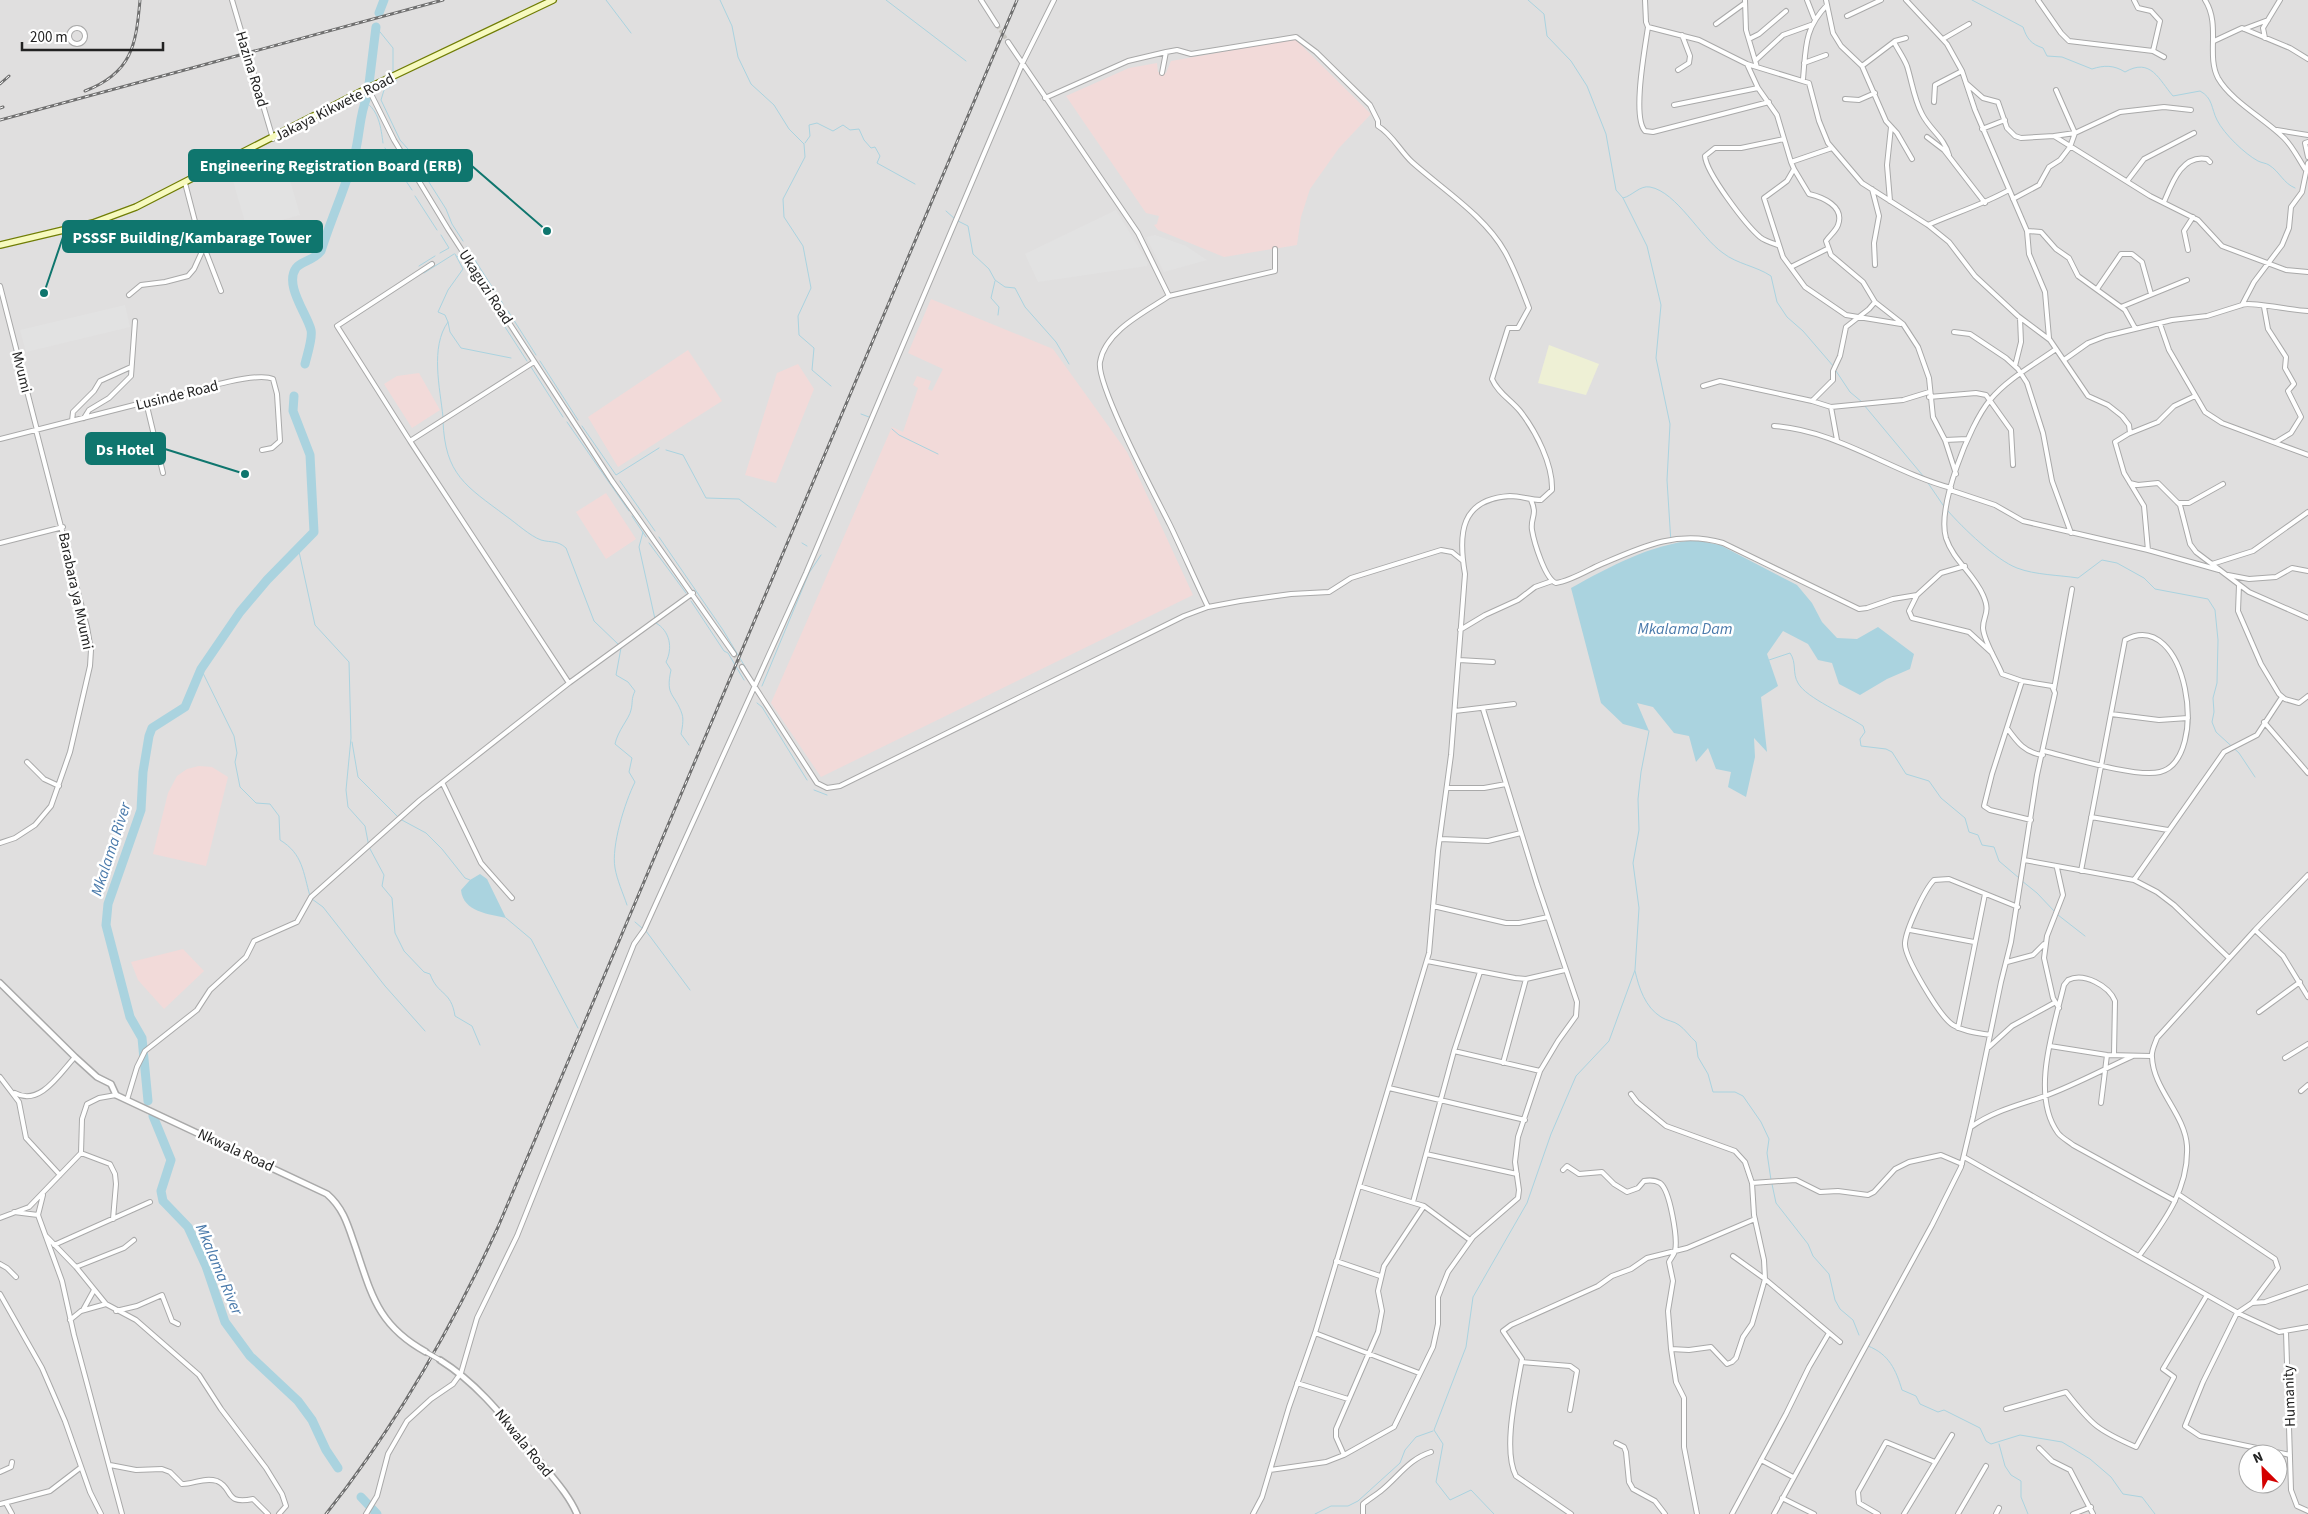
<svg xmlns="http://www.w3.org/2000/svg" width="2308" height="1514" font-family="'Source Sans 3',sans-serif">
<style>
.residential{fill:#e0dfdf;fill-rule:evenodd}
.commercial{fill:#f2dad9}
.farmland{fill:#eef0d5}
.parking{fill:#e2e2e2}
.water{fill:#aad3df}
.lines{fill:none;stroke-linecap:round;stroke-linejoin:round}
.stream{stroke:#aad3df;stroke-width:1}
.river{stroke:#aad3df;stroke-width:9}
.minor-tunnel{stroke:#c8c6c1;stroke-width:4;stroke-dasharray:4 2;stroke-linecap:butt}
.minor-casing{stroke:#a9a9a9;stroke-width:6}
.tertiary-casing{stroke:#a9a9a9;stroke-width:8}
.secondary-casing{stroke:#707d05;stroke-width:8}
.minor{stroke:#fff;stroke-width:4}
.tertiary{stroke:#fff;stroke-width:5}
.secondary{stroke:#f7fabf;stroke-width:5.5}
.rail-casing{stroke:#707070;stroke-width:3}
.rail{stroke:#fff;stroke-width:1;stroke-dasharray:4;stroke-linecap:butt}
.minor-bridge-casing{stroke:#a9a9a9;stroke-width:6;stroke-linecap:butt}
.minor-bridge{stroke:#fff;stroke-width:4}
.labels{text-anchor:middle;stroke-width:5;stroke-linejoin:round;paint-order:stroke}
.street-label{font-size:15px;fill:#222;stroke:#fff}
.water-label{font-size:16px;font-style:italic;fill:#4a7aab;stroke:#fff}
.leader{fill:none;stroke:#0f766e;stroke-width:2}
.callout-dot{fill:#0f766e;stroke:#fff;stroke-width:2}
.callout{fill:#0f766e;stroke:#0f766e;stroke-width:2}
.callout-label{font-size:16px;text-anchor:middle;font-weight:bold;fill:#fff}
</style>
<rect width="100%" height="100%" fill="#f2efe9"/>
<path class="residential" d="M0 0H2308V1514H0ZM2248 1454H2278V1484H2248Z"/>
<path class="commercial" d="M1295 39 1371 114 1339 148 1310 189 1301 217 1297 245 1224 257 1158 230 1154 225 1157 224 1159 216 1146 213 1066 96 1129 68 1157 63 1158 72 1166 73 1171 61Z
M931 299 1053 349 1127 452 1193 595 821 777 771 703 892 427 903 432 918 388 913 385 917 376 931 381 928 389 932 391 943 369 908 353Z
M688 350 722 401 618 467 588 417Z
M798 364 814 389 776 483 745 475 777 373Z
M419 373 440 410 412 428 384 384 397 376Z
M606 493 636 539 606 559 576 512Z
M199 766 212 767 228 777 206 866 153 854 168 793 177 776 187 769Z
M183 949 204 971 164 1009 138 980 131 962Z"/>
<path class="farmland" d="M1549 345 1599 364 1586 395 1538 383Z"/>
<path class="parking" d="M281 149 300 215 247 229 231 174Z
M1116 210 1148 263 1147 266 1038 282 1025 254Z
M1155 235 1186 246 1207 260 1164 272 1146 237Z
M125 305 130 327 26 352 20 330Z"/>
<path class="water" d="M1695 540 1720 545 1797 585 1812 603 1822 622 1837 638 1857 639 1878 627 1914 654 1910 669 1887 679 1860 695 1839 684 1832 663 1818 660 1808 644 1783 631 1767 654 1778 686 1761 697 1767 752 1754 738 1755 757 1746 797 1728 787 1731 772 1716 769 1708 748 1696 762 1689 736 1674 733 1653 707 1637 703 1649 731 1623 724 1601 703 1571 588C1611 566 1649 545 1695 540Z
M480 874 487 879 506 918C489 914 463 912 461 890L470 880Z"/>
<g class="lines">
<path class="stream" d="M606 0 631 33
M720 0 732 26 738 57 751 84 774 105 789 129 804 144 805 157 783 199 784 217 803 246 811 288 798 316 799 335 814 348 812 370 831 386
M886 0 966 61
M1528 0 1544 14 1547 36 1571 61 1587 86 1606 134 1616 190 1623 198C1632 196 1640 185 1650 187 1677 192 1700 237 1723 253 1737 264 1756 266 1771 276L1777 302 1787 317 1803 331 1834 367
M1972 0 2023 27C2027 39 2031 44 2043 48L2047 56 2062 57 2092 69C2104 65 2114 65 2125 72 2151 57 2159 80 2173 96L2200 91C2213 98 2211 108 2217 120 2224 134 2245 154 2258 161 2262 163 2266 163 2269 165 2280 172 2283 183 2295 188
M376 27 393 48V72
M396 80V83L384 90 381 100 400 140 408 149 446 209 452 224 463 241
M365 102C379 110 381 128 383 143
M805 143 810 136 809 125 817 123 833 131 843 125 850 130 859 129 864 140 871 148 875 147 880 156 877 163 915 184
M385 148 403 176
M406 181 412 190
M415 196 437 230
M1623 198 1647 246 1661 305 1656 358 1670 424 1667 480 1671 543
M946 211 955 219
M958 221 968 226 973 254 989 269 995 280 1005 287 1015 288 1025 307 1056 342 1069 364
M467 247 470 252
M440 253 449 248 441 235
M457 256 463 262 527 361
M473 257 503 304
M419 266 435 256
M424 273 454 254
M995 281 991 298 999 307 998 315
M508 311 536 355
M448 322 450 332 461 348 511 358
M540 361 578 420
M531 367 563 417
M1836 371 1850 392 1862 402
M1864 405 1924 477
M861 414 869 417
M443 417C440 388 430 347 448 322L445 315 438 312 448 290 463 269 455 254
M443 421C445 475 466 486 506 516 516 523 530 536 541 540 552 543 557 540 566 548L594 621 619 645
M567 422 629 511
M582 426 616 475 659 448
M892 429 899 435 938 454
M666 450 683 455 706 498 739 499 776 527
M620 481 655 531
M1928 483 1945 508
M1948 511C1963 528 1996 560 2017 568 2035 575 2059 575 2078 578L2102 560 2117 563 2144 578 2155 589 2208 599 2215 610 2218 640 2217 683 2213 698 2214 712 2212 722 2216 732 2239 753 2255 777
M632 516 646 537
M643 532 639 547 655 619
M659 537 723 630 750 675
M649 543 686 593
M802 543 807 546
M298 547 315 625 349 662 351 738 346 790 348 807 365 826 369 847 384 875 382 886 392 898 395 933 404 951 424 972 430 974C438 996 451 990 455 1016L472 1026 480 1045
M691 601 724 651 728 653 744 680
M656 623C670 631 673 648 666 662L671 670C665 697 675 693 682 714 684 720 682 729 681 734L689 745
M621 648 616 675 628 682 635 691C631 699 633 702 631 710 629 719 618 730 615 744L632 758 629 772 635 782C625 802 611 846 615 868 617 880 623 893 627 905
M1769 660 1790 653C1797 663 1792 673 1798 683 1806 698 1847 715 1863 726L1865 732 1860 739 1861 746 1886 749 1892 752 1906 774 1929 781 1941 798 1965 818 1969 832 1978 835 1982 845 1994 847 1999 861 2019 878
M201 669 234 736 237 753 235 762 240 787 256 803 270 804 279 816 280 840C303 854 303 872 310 896
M762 686 809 573 821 555
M757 703 762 707 807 780
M352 742 358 777 400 819 426 833 442 849 465 878 470 880
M814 790 827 795
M2022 881 2037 893 2055 912
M312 899 323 907 385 986 425 1031
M2058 915 2085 936
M506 918 531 939 578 1028
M635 922 642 928
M646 931 690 990
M1635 971C1639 988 1645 1007 1661 1017 1667 1021 1674 1021 1679 1025 1685 1029 1690 1037 1696 1042L1698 1057 1708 1074 1713 1092H1735L1743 1096 1761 1122 1769 1139 1767 1153 1771 1180
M1772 1184 1776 1203 1808 1244 1813 1256 1829 1274 1835 1300 1840 1309 1853 1320 1859 1335
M1868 1346C1889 1354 1896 1370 1902 1390L1916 1396 1920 1404 1938 1412 1944 1410 1980 1428 1986 1441 1991 1444 2020 1435 2062 1442 2090 1459 2111 1477 2123 1494 2142 1497 2155 1514
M1999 1444 2005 1466 2011 1475 2021 1481V1497L2028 1514
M1315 1514 1331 1506H1348L1358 1501 1400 1463 1405 1450 1416 1437 1433 1431
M1494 1514 1471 1490 1450 1500 1436 1482 1443 1444 1434 1430 1466 1347 1473 1297 1527 1203 1551 1134 1576 1076 1609 1041 1635 970 1639 908 1633 863 1639 830 1638 799 1641 772 1649 731"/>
<path class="river" d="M379 13 384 0
M369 84 376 27
M305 364C307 355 313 338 311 330 307 314 284 285 296 268 301 261 313 261 321 251 331 219 345 189 354 157 360 137 359 115 367 97
M148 1101 142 1038 130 1017 106 925 108 904 141 810 143 772 149 736 152 728 185 707 201 669 240 612 267 580 314 532 310 455 293 411 294 396
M153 1116 171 1160 161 1191 163 1201 188 1227 206 1266 225 1322 250 1356 298 1401 312 1420 326 1450 338 1468
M361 1497 377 1514"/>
<path class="minor-tunnel" d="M997 25 1008 42
M734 654 742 667"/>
<defs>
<path id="minor" d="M232 0 273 139
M981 0 997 25
M1645 0 1646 22 1648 27 1699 40 1747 64 1809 83 1819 121 1828 143 1862 183 1928 225 1949 242 1975 276 2018 316 2050 340 2088 396 2108 405 2122 416 2129 425 2130 433
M1745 0 1746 30 1757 67
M1807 0 1814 18
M1826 0 1833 33 1841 46 1862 66 1886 121 1897 133 1912 159
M1906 0 1947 44 1962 71 1975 110 2027 231 2029 254 2045 292 2049 338
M2038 0 2061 33 2069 41 2153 51 2164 57
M2134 0 2138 8 2151 11 2160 21 2153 51
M2205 0C2221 25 2206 55 2218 78 2231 101 2265 119 2284 138 2293 147 2298 158 2305 169
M1847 16 1881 0
M1716 24 1745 3
M1648 27C1645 48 1632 117 1645 131L1653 132 1769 102
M69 36a8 8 0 1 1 16 0a8 8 0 1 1-16 0Z
M2244 29 2268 20
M2265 38 2263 28 2280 0
M1749 39 1759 34 1786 11
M1943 39 1969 24
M2214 41 2242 28 2290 48 2308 59
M1008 42 1138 233 1169 296 1275 271V249
M1894 42C1898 50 1904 58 1907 66 1912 82 1914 99 1922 114 1930 130 1944 137 1949 155
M1166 52 1177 50 1191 54 1296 37 1316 52 1370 105 1378 121V126C1392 134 1400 151 1412 162 1442 189 1485 216 1505 252 1515 270 1522 290 1529 308L1518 328H1508L1492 379C1498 393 1510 399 1520 411 1536 431 1553 465 1552 490L1541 500C1530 500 1521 496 1510 496 1460 499 1458 534 1465 574L1451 755 1438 851 1429 953 1315 1333 1289 1407 1262 1497 1253 1514
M1756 60 1783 35 1811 25
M1804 63 1826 55
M1747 64 1758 88 1777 115 1791 162 1832 148
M1862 66 1895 41 1906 38
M1678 70 1689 63 1690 56 1682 35
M1803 79C1806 47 1804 29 1827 5
M1966 83 1983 98 1998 102 2007 128 2015 136 2021 138 2054 136 2150 196 2198 220 2222 246 2286 270 2308 272
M368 88 394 140 448 229 612 481 734 654
M1045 98 1128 61 1166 52 1162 73
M1845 99 1859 100 1875 93
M1934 102 1935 85 1962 71
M1674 105 1758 88
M1982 129 2005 120
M2277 130 2308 135
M2054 136 2075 133 2120 112 2164 107 2191 110
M1927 137 1944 150 1985 203
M2308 142 2305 143 2308 157
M1791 162 1794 169 1787 181 1764 198 1783 257 1805 287 1846 315 1901 324
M1794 169 1809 194C1822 197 1845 206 1838 225 1836 231 1830 235 1826 241L1831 255 1863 282 1875 302 1903 324 1918 347 1929 378 1933 417 1945 440 1956 474
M2128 180 2144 159 2194 133
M185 183 197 229 221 291
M1872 189 1879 216 1874 243 1875 265
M2013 199 2039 185 2049 167 2060 160 2070 147 2075 133 2056 90
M1890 201 1887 165 1891 127
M2164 202C2172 183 2182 154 2207 159L2210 162
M1928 225C1955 213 1982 205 2009 190
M2027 231 2041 232 2056 249 2069 258 2078 276 2125 310 2135 328
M1778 245C1772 243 1765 241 1760 237 1746 225 1706 173 1705 156L1715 148H1741L1784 139
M2188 250 2184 231 2193 217
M1791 267 1827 249
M0 286 37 430
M2097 289 2121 254H2132L2142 262 2151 294
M129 295 141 285 165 282 188 276 194 269 204 247
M1169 296C1145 312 1105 331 1100 362 1096 385 1156 497 1170 525 1183 552 1195 580 1208 607
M2242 305C2249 301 2294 311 2308 311
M2121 307 2187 280
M2264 307 2268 329 2286 357 2285 368 2294 384 2288 391 2301 417 2291 433 2276 442
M2160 324 2169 350 2205 412 2222 423 2308 455
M1954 332 1970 334 2006 358 2018 369 2027 383 2043 433 2052 481 2071 533
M2064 360 2088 343 2106 336 2172 320 2207 316 2242 305 2254 282 2282 245 2289 228 2291 207 2302 192 2308 163
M534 362 410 441 569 683
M2015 366 2021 342 2020 318
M1703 386 1720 381 1812 401
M1929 397 1976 393 1986 395 2011 430 2013 465
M146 402 163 473
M1831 407 1903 400 1929 392
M84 418 89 410 109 398 131 376 135 321
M72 421 73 412 94 391 100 381 131 367
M1774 426C1839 431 1889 471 1951 488
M0 439 146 402H154C177 396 254 370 273 379L277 394 280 441 272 448 262 450
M1837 440 1831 407 1812 401 1833 380V371L1840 356 1846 327 1869 309 1875 302
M1945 440 1967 439
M410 441 337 326 432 264
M2130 483 2138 485 2158 483 2180 505 2190 544 2196 552 2249 592 2308 618
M1950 490 1995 505 2023 521 2148 550 2219 570
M1531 500C1538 516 1530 517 1532 530 1534 542 1545 579 1556 583 1569 581 1583 573 1595 567 1639 548 1676 529 1723 543L1859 609 1867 608 1893 599 1917 595 1941 573 1965 566
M2178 503H2189L2223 484
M0 543 63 527
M2148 550 2144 506 2124 473 2115 442 2128 434 2158 422 2174 406 2195 396
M2212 564 2253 551 2308 512
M2228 575 2249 579 2276 577 2292 568 2308 571
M2239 585 2238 611 2261 664 2279 694 2285 699 2299 703 2308 696
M1917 595 1909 611 1912 618 1969 632 1992 653
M1460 630 1485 615 1518 600 1535 587 1552 581
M1459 660 1493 662
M742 667 817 783 827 788 840 786 1184 616 1208 607 1240 601 1291 594 1329 592 1351 578 1441 550 1452 552 1463 561
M2022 681 1992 774 1984 806 1990 810 2031 820
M2054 689 2072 589
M1455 711 1514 704
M2111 714 2159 720 2188 718
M2264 722 2308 773
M2007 728C2017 742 2025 753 2043 755
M2044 751C2069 757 2136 778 2160 772 2211 759 2187 606 2125 640L2081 871
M27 762 44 779 59 786
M443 784 481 863 512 898
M1448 788H1484L1506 784
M2091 817 2168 830
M1440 839 1488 841 1521 833
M0 843 15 838 35 825 51 806 70 752 90 666 91 650 87 627 36 430
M2024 860 2134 880 2157 892 2174 905 2229 958
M2057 868 2063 895 2047 936 2044 958 2053 998 2059 1008
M2134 880 2224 752 2257 735 2282 697
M1433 906 1506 923H1519L1548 917
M1910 930 1974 942
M2255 930 2283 956 2308 997
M1427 961 1515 978 1526 979 1565 970
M2007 962 2033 955 2044 944
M2259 1012 2300 982
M1958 1028 1985 894
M1990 1035C1978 1033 1964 1032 1953 1025 1940 1017 1904 957 1905 943 1906 929 1925 889 1934 880L1949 879 2018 907
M2050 1046 2107 1055 2151 1056
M1989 1047 2012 1026 2054 1003
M1454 1051 1540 1071
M2114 1054 2115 1001C2109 986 2084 972 2068 980L2064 985C2054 1027 2030 1095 2058 1133 2062 1138 2068 1141 2073 1145L2175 1201
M2285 1058 2308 1044
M1503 1063 1526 979
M0 1077 19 1102 26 1138 60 1175
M1389 1088 1525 1120
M2301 1091 2308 1085
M15 1093C40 1107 60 1073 75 1057
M1631 1094 1637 1102 1666 1126 1735 1151 1745 1162 1752 1183 1754 1215 1764 1260 1765 1279 1752 1324 1743 1337 1736 1358 1732 1362 1727 1364 1711 1347 1689 1350 1671 1349
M127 1100 137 1067 145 1051 197 1010 210 990 246 957 254 941 297 922 311 897 420 800 569 683 693 593
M2101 1103 2107 1055
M1971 1127C1993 1111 2019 1105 2045 1096 2075 1085 2104 1069 2133 1056
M81 1153 110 1164 115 1174 116 1184 113 1219
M1426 1154 1517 1174
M1964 1157 2242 1315 2279 1332 2308 1327
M1563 1170 1567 1166 1579 1174 1602 1172 1614 1184 1627 1192 1638 1188 1644 1181C1649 1180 1655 1180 1660 1183 1670 1190 1678 1239 1675 1251 1674 1255 1671 1258 1669 1262L1673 1281 1668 1311 1671 1349 1676 1382 1684 1398V1447L1697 1514
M1752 1183 1796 1180 1820 1192 1838 1191 1868 1195 1874 1192 1895 1169 1909 1162 1941 1155 1962 1164
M1359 1186 1424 1206 1470 1240
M2178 1194 2275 1259 2278 1268 2252 1303 2237 1313 2203 1382 2185 1426 2200 1436 2290 1455
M1413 1202 1454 1051 1480 972
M14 1212 38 1215 62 1281 74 1335 122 1514
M38 1215 43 1195
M0 1218 29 1207 81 1153 82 1119 87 1104 99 1098 116 1095
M46 1236 76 1267 106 1304 136 1320 199 1375 221 1409 266 1468 282 1494 286 1506 279 1514
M54 1245 150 1202
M1733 1256 1765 1279 1840 1342
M2139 1256C2163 1223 2189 1190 2187 1146 2185 1114 2153 1089 2152 1057 2151 1051 2155 1044 2157 1038L2255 930 2308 875
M1336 1261 1380 1276
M0 1264 7 1268 16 1277
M76 1267 124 1248 134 1240
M0 1294 42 1368 65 1421 90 1492 101 1514
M2252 1303 2265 1302 2308 1287
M83 1310 94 1290
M116 1311 137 1306 162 1295 172 1321 178 1324
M70 1320 81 1311 106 1304
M2286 1332 2291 1490 2297 1506 2308 1511
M1315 1333 1419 1373
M1522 1362 1570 1366 1577 1371 1570 1410
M1297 1383 1348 1399
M2006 1409 2066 1392C2092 1425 2097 1430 2136 1447L2174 1377 2163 1369 2207 1295
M1616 1443 1624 1447 1626 1452 1629 1482 1633 1489 1655 1501 1665 1514
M2039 1448 2052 1461 2070 1470 2093 1514
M1344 1455 1336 1437V1429L1378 1332 1382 1311 1378 1291 1384 1266 1424 1206
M1761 1460 1793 1477
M110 1465 136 1470 162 1469 170 1472 182 1484C194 1484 204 1477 217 1481 234 1488 223 1505 253 1499L268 1514
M1270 1470 1326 1462 1344 1455 1394 1427 1433 1347 1438 1324V1297L1448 1272 1473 1237 1518 1198 1519 1190 1515 1162 1518 1137 1540 1071 1558 1041 1576 1016 1577 1002 1537 884 1483 709
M0 1472 11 1467 12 1462
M1782 1498 1814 1514
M6 1503 12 1514
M0 1504 50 1491 80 1468
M366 1514 377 1496 388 1454 407 1421 431 1399 453 1384 461 1373 477 1318 517 1236 634 944 644 930 806 573 1023 62 1054 0
M1363 1514V1504C1369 1499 1376 1495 1382 1490 1399 1476 1409 1459 1431 1452
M1571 1514 1516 1476C1502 1449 1517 1389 1522 1359L1503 1331 1511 1325 1598 1286 1612 1276 1631 1269 1647 1258 1687 1248 1755 1219
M1732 1514 1786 1414 1809 1367 1829 1333
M1774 1514 1932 1225 1961 1167 1973 1117 2001 982 2011 942 2037 775 2055 693 2052 686 2022 681 2002 674C1997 661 1984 642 1983 628 1983 615 1991 613 1983 595 1974 574 1953 560 1946 538 1937 507 1969 425 1990 400 2007 379 2035 364 2056 349
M1878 1514 1859 1503 1858 1492 1886 1442 1935 1462
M1904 1514 1952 1435
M1958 1514 1986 1466
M1996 1514 1999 1508
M2073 1514 2091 1507"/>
<path id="tertiary" d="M0 983 75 1057 97 1077 111 1084 116 1095 327 1194C342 1207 347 1222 353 1240 371 1291 375 1324 426 1352
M440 1360C480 1385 507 1422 537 1458 551 1476 568 1493 577 1514"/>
<path id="secondary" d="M0 245 93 223 136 207 368 88 553 0"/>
</defs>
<use href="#minor" class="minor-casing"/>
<use href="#tertiary" class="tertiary-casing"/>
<use href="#secondary" class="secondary-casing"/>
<use href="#minor" class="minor"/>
<use href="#tertiary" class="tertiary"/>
<use href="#secondary" class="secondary"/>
<defs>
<path id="rail" d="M0 84 9 76
M85 91C132 73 136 45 140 0
M0 108 3 107
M0 120 443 0
M326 1514C396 1426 451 1329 498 1227L1017 0"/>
</defs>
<use href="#rail" class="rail-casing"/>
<use href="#rail" class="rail"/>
<defs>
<path id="minor-bridge" d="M426 1352 440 1360"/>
</defs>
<use href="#minor-bridge" class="minor-bridge-casing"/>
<use href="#minor-bridge" class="minor-bridge"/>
</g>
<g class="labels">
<g class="street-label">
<text transform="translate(252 69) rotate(73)" y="5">Hazina Road</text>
<text transform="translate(334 107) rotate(-27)" y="5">Jakaya Kikwete Road</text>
<text transform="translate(486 287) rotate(57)" y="5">Ukaguzi Road</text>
<text transform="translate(22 372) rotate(76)" y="5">Mvumi</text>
<text transform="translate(177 395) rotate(-14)" y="5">Lusinde Road</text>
<text transform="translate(76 591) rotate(78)" y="5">Barabara ya Mvumi</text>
<text transform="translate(236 1150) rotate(25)" y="5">Nkwala Road</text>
<text transform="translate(2289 1396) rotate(-92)" y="5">Humanity</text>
<text transform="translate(524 1443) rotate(51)" y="5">Nkwala Road</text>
</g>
<g class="water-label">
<text x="1685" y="634">Mkalama Dam</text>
<text transform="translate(110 849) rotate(-72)" y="6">Mkalama River</text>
<text transform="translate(220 1269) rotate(67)" y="6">Mkalama River</text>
</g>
</g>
<path class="leader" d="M547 231L472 166M44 293L63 237M245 474L165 449"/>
<g class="callout-dot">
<circle cx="547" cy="231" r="5"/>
<circle cx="44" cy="293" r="5"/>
<circle cx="245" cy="474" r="5"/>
</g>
<g class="callout">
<rect x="189" y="150" width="283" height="31" rx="5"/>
<rect x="63" y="221" width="259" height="31" rx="5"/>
<rect x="86" y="433" width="79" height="31" rx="5"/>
</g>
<g class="callout-label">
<text x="331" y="171">Engineering Registration Board (ERB)</text>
<text x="192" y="243">PSSSF Building/Kambarage Tower</text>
<text x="125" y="455">Ds Hotel</text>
</g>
<g transform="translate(2263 1469) rotate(336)"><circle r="24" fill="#ffffff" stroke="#a7a7a7"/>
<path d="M0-4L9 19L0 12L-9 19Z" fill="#d40000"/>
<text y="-8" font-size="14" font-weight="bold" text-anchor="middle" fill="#222222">N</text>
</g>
<path d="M22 42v8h141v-8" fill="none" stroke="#222222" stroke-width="2.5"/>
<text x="30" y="42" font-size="15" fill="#222222" stroke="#ffffff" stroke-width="4" paint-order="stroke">200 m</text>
</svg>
